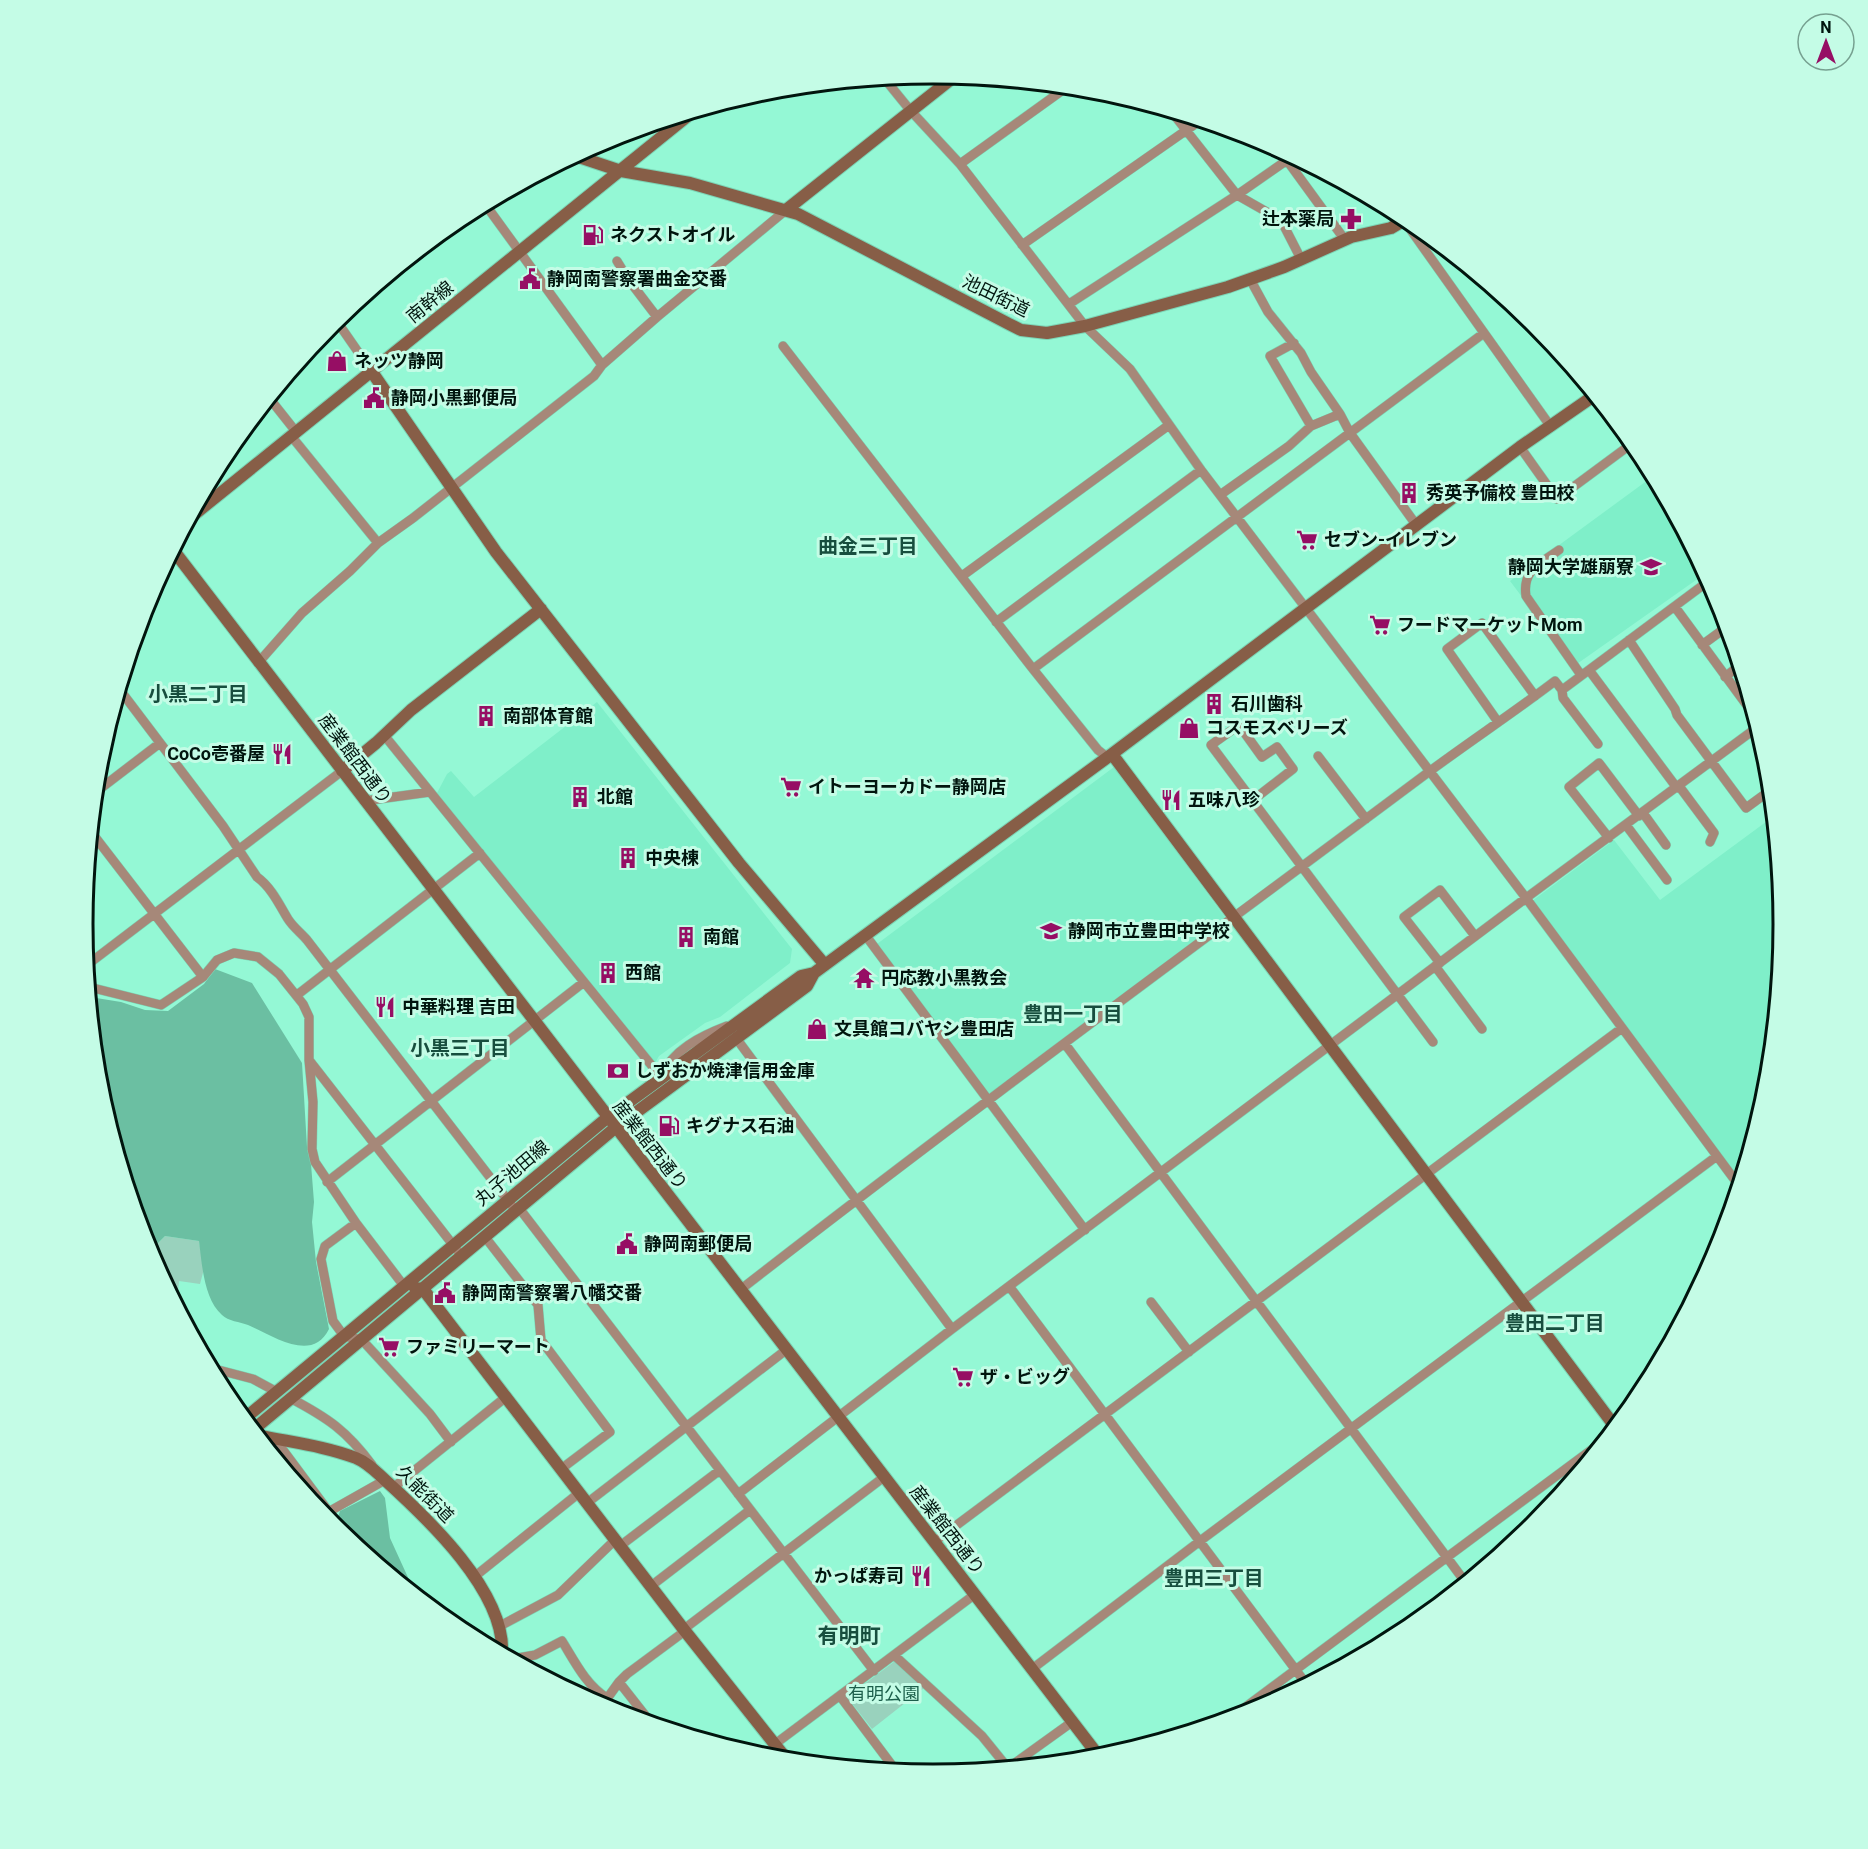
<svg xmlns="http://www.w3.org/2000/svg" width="1868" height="1849" font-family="Roboto,'Noto Sans JP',sans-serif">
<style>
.built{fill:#7fefc9}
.green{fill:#99d2bd}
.forest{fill:#6bbfa2}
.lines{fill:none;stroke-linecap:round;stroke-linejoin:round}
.street-casing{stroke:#7cd4b5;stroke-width:10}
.secondary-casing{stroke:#7cd4b5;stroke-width:14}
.street{stroke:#a68879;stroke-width:9}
.secondary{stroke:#875e47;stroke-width:12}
.labels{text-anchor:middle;stroke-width:6;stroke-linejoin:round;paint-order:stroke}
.poi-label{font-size:18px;font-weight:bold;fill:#01150e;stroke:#c4fce6;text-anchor:start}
.street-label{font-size:18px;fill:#01150e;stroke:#c4fce6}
.park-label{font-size:18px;fill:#1c5f4b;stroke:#c4fce6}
.neighbourhood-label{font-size:20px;font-weight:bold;fill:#174e3e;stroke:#c4fce6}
.quarter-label{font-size:21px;font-weight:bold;fill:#174e3e;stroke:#c4fce6}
.rim{fill:none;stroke:#01150e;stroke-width:3}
</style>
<rect width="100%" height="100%" fill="#94f8d5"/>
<path class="built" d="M1652 477 1667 500 1706 573 1574 666 1510 581Z
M597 702 792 949 790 963 720 1017 705 1023 659 1056 655 1063 437 793 447 774 451 771 474 797Z
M1114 767 1226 919 989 1095 877 944Z
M1774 816 1785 925 1769 1091 1740 1186 1528 904 1614 840 1660 900Z"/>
<path class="green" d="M165 1236 199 1241 204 1269 200 1284 179 1281 178 1292H170L149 1252Z
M895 1661 924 1688 872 1729 847 1697Z"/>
<path class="forest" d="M215 969 252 983 302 1063 307 1147 311 1164 314 1202 312 1222 316 1262 329 1329C312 1364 272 1335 248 1325 240 1322 228 1321 222 1315 204 1299 202 1265 199 1241L165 1236 149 1252 99 1090 90 997 121 1002 145 1010 168 1011 204 984Z
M380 1491 385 1498 390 1538 416 1595 336 1530 339 1527 338 1517 340 1511Z"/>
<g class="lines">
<defs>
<path id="street" d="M884 78 910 110 960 164 1085 326 1130 369 1201 470 1526 898 1740 1187
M1171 111 1237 195 1281 220 1301 259
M1278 148 1345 240
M960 164 1067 87
M485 204 602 365
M1398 212 1551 427
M1022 245 1201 120
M617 261 628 279 657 317
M1250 279 1268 312 1301 353 1311 372 1340 414
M1069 304 1237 195 1293 156
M336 320 372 372
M1294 343 1270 356 1311 426
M783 346 1033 669 1098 750 1107 757
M1597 397 1659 484
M270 399 297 433
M292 437 378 543
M1520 447 1557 499 1630 445
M1220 495 1289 446 1311 426 1340 414 1350 433 1417 526
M1559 550C1540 564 1522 570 1526 596L1581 675
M962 576 1169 425
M1675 607 1757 719
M996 622 1201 470
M1629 640 1675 709 1677 715 1746 808 1772 789
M1702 645 1728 626
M258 663 302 613 350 571 378 543 413 518 594 376 602 365 657 317 786 210
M1033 669 1484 333
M1589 670 1677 788
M1725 677 1740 665
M120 690 223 826 257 877C271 887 279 904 288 919 293 927 301 933 307 940L516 1211
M1562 690 1563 698 1598 744
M1498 722 1447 649 1482 623 1535 696
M384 735 661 1077C672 1050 701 1036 727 1026
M1318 756 1366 819
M1679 786 1714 833 1710 842
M96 792 160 743
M1253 800 1293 769 1277 747 1262 757 1239 725 1211 745 1433 1042
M364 801 430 792
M1643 813 1666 845
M1626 825 1667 880
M92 833 203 977 217 960 234 953 258 957 279 974 303 1004 309 1017V1060L457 1250
M1609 838 1569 787 1599 763 1639 816
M866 936 1085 1230
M1440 963 1404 917 1440 890 1475 936
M87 965 342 771
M1435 966 1482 1029
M89 987 161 1005 203 977
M297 995 480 853
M736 1038 952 1329
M1065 1044 1466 1583
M309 1060 313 1102 312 1149 315 1162 356 1223 404 1286
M327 1182 584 982
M519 1208 874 1671
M356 1223 325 1246 321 1259 333 1321 344 1336 362 1340 430 1414 451 1442
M485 1237 538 1305 541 1340 610 1432 561 1469
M1009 1286 1307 1685
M740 1290C966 1114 1197 945 1426 774 1469 742 1513 713 1555 681L1562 690 1710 580
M1151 1302 1189 1352
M211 1368 253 1379 277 1392
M290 1398C328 1418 347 1431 372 1465
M274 1438 329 1512
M394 1487 506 1397
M738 1494 952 1329 1526 898 1759 726
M587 1503 786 1350
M323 1515 385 1480
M934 1542 1622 1028
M620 1546 720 1470
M474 1577 579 1493
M651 1586 750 1510
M500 1626 558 1595 615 1540
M684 1629 884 1477
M895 1656 982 1736 1008 1768
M512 1659 535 1655 562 1641C575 1662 586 1685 607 1698
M1032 1669 1200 1541 1717 1156
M619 1682 652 1724
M840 1696 897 1772
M601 1707 619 1682 627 1674 685 1631
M1228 1720 1610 1436
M775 1744 974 1595
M771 1759 781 1752
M1008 1768 1072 1722"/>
<path id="secondary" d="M576 156 621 171 690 183 798 214 1009 324 1021 330 1047 333 1085 326 1228 287 1284 267 1351 237 1391 228 1408 218
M786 210 955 76
M372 372 496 552 739 863 825 965
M191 517 690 114
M174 551 1101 1759
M1112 754 1616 1428
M342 771 376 743 411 710 541 609
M415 1288 423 1289 685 1631 788 1761
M244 1419 607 1118 801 976 814 973
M253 1430 615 1128 807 986 814 973 837 956 1112 754 1520 447 1595 395
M257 1435C289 1442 325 1446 356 1458 368 1463 375 1471 385 1480 427 1518 506 1592 502 1654"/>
</defs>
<use href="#street" class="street-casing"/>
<use href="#secondary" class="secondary-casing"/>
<use href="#street" class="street"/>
<use href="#secondary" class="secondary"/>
</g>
<defs>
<symbol id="pharmacy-bare" viewBox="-9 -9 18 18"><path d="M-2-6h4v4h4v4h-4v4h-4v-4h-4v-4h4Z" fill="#960e64" stroke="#c4fce6" stroke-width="2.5" paint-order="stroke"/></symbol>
<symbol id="fuel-bare" viewBox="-9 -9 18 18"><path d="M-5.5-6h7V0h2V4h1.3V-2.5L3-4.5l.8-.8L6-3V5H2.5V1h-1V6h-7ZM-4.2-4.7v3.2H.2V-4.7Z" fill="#960e64" stroke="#c4fce6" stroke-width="2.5" paint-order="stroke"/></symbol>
<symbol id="civic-bare" viewBox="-9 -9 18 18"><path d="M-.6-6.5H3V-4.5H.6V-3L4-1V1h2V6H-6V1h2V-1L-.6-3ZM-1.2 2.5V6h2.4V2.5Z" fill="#960e64" stroke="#c4fce6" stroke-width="2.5" paint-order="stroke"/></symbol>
<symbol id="shop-bare" viewBox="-9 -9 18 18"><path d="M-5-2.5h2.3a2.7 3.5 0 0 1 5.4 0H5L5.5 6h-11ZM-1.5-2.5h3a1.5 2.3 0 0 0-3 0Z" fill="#960e64" stroke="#c4fce6" stroke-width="2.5" paint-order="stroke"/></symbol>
<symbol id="building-bare" viewBox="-9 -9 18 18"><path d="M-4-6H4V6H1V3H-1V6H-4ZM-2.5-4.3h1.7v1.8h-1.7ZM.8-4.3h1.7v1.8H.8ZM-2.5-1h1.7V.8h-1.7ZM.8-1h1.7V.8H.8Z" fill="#960e64" stroke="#c4fce6" stroke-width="2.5" paint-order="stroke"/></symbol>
<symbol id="supermarket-bare" viewBox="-9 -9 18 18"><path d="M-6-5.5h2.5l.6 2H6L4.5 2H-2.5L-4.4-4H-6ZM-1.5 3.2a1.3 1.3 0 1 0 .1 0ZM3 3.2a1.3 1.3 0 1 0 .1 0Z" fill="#960e64" stroke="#c4fce6" stroke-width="2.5" paint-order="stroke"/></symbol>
<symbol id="university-bare" viewBox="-9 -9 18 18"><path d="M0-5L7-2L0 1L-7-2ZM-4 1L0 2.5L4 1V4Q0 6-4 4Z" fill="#960e64" stroke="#c4fce6" stroke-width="2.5" paint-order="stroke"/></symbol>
<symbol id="restaurant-bare" viewBox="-9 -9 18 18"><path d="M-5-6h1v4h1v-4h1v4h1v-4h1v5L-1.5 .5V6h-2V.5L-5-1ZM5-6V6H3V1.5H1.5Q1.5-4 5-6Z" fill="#960e64" stroke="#c4fce6" stroke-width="2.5" paint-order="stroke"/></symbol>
<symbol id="school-bare" viewBox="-9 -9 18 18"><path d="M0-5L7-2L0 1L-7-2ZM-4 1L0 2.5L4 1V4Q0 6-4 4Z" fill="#960e64" stroke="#c4fce6" stroke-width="2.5" paint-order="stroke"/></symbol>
<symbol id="temple-bare" viewBox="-9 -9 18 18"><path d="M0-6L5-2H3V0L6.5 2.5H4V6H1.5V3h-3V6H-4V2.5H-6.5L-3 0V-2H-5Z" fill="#960e64" stroke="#c4fce6" stroke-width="2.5" paint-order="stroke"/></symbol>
<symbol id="bank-bare" viewBox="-9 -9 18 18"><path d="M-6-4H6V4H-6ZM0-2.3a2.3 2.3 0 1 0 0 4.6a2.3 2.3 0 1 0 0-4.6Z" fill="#960e64" stroke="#c4fce6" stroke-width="2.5" paint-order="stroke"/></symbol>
</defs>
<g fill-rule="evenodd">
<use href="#pharmacy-bare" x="1336" y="204" width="30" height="30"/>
<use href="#fuel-bare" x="578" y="220" width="30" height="30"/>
<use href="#civic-bare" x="515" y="264" width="30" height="30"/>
<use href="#shop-bare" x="322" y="346" width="30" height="30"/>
<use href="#civic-bare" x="359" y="383" width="30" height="30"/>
<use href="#building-bare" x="1394" y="478" width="30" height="30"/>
<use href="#supermarket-bare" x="1292" y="525" width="30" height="30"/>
<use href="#university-bare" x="1636" y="552" width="30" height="30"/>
<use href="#supermarket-bare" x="1365" y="610" width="30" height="30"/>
<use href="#building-bare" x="1199" y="689" width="30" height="30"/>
<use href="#building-bare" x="471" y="701" width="30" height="30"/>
<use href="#shop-bare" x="1174" y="713" width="30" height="30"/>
<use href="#restaurant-bare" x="267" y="739" width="30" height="30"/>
<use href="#supermarket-bare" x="776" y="772" width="30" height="30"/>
<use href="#building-bare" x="565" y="782" width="30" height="30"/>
<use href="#restaurant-bare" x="1156" y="785" width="30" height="30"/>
<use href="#building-bare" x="613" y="843" width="30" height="30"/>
<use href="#school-bare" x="1036" y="916" width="30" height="30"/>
<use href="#building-bare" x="671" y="922" width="30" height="30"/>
<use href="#building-bare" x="593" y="958" width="30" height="30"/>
<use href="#temple-bare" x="849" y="963" width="30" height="30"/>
<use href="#restaurant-bare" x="370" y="992" width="30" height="30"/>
<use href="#shop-bare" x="802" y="1014" width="30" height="30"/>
<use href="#bank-bare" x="603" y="1056" width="30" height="30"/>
<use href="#fuel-bare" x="654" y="1111" width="30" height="30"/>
<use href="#civic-bare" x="612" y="1229" width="30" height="30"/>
<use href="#civic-bare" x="430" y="1278" width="30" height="30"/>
<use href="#supermarket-bare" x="374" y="1332" width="30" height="30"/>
<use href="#supermarket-bare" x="948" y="1362" width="30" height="30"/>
<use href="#restaurant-bare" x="906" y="1561" width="30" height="30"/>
</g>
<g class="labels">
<g class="poi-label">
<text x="1334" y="225" text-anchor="end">辻本薬局</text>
<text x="610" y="241">ネクストオイル</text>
<text x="547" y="285">静岡南警察署曲金交番</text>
<text x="354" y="367">ネッツ静岡</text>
<text x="391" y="404">静岡小黒郵便局</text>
<text x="1426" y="499">秀英予備校 豊田校</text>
<text x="1324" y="546">セブン-イレブン</text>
<text x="1634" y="573" text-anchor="end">静岡大学雄萠寮</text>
<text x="1397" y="631">フードマーケットMom</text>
<text x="1231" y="710">石川歯科</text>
<text x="503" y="722">南部体育館</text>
<text x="1206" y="734">コスモスベリーズ</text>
<text x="265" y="760" text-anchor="end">CoCo壱番屋</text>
<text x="808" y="793">イトーヨーカドー静岡店</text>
<text x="597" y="803">北館</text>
<text x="1188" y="806">五味八珍</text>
<text x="645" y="864">中央棟</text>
<text x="1068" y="937">静岡市立豊田中学校</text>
<text x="703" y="943">南館</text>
<text x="625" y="979">西館</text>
<text x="881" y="984">円応教小黒教会</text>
<text x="402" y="1013">中華料理 吉田</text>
<text x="834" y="1035">文具館コバヤシ豊田店</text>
<text x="635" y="1077">しずおか焼津信用金庫</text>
<text x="686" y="1132">キグナス石油</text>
<text x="644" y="1250">静岡南郵便局</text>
<text x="462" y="1299">静岡南警察署八幡交番</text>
<text x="406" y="1353">ファミリーマート</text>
<text x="980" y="1383">ザ・ビッグ</text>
<text x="904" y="1582" text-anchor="end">かっぱ寿司</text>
</g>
<g class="street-label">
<text transform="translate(996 296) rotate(26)" y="6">池田街道</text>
<text transform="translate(430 302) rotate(-39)" y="6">南幹線</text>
<text transform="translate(355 759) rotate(53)" y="6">産業館西通り</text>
<text transform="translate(650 1145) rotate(52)" y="6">産業館西通り</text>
<text transform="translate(512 1173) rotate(-40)" y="6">丸子池田線</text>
<text transform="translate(425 1494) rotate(45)" y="6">久能街道</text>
<text transform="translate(947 1530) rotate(52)" y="6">産業館西通り</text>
</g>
<g class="park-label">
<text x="884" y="1700">有明公園</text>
</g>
<g class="neighbourhood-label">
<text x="868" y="553">曲金三丁目</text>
<text x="198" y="701">小黒二丁目</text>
<text x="1073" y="1021">豊田一丁目</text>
<text x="460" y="1055">小黒三丁目</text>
<text x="1555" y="1330">豊田二丁目</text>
<text x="1214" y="1585">豊田三丁目</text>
</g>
<g class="quarter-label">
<text x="849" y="1643">有明町</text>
</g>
</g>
<path d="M0 0H1868V1849H0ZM93 924a840 840 0 1 1 1680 0a840 840 0 1 1-1680 0Z" fill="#c4fce6" fill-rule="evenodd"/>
<path class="rim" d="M93 924a840 840 0 1 1 1680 0a840 840 0 1 1-1680 0Z"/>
<g transform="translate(1826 42)"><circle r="28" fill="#c4fce6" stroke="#76a090" stroke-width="1.5"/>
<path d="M0-4.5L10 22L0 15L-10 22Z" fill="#960e64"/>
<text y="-9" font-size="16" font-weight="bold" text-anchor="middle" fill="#01150e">N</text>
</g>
</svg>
